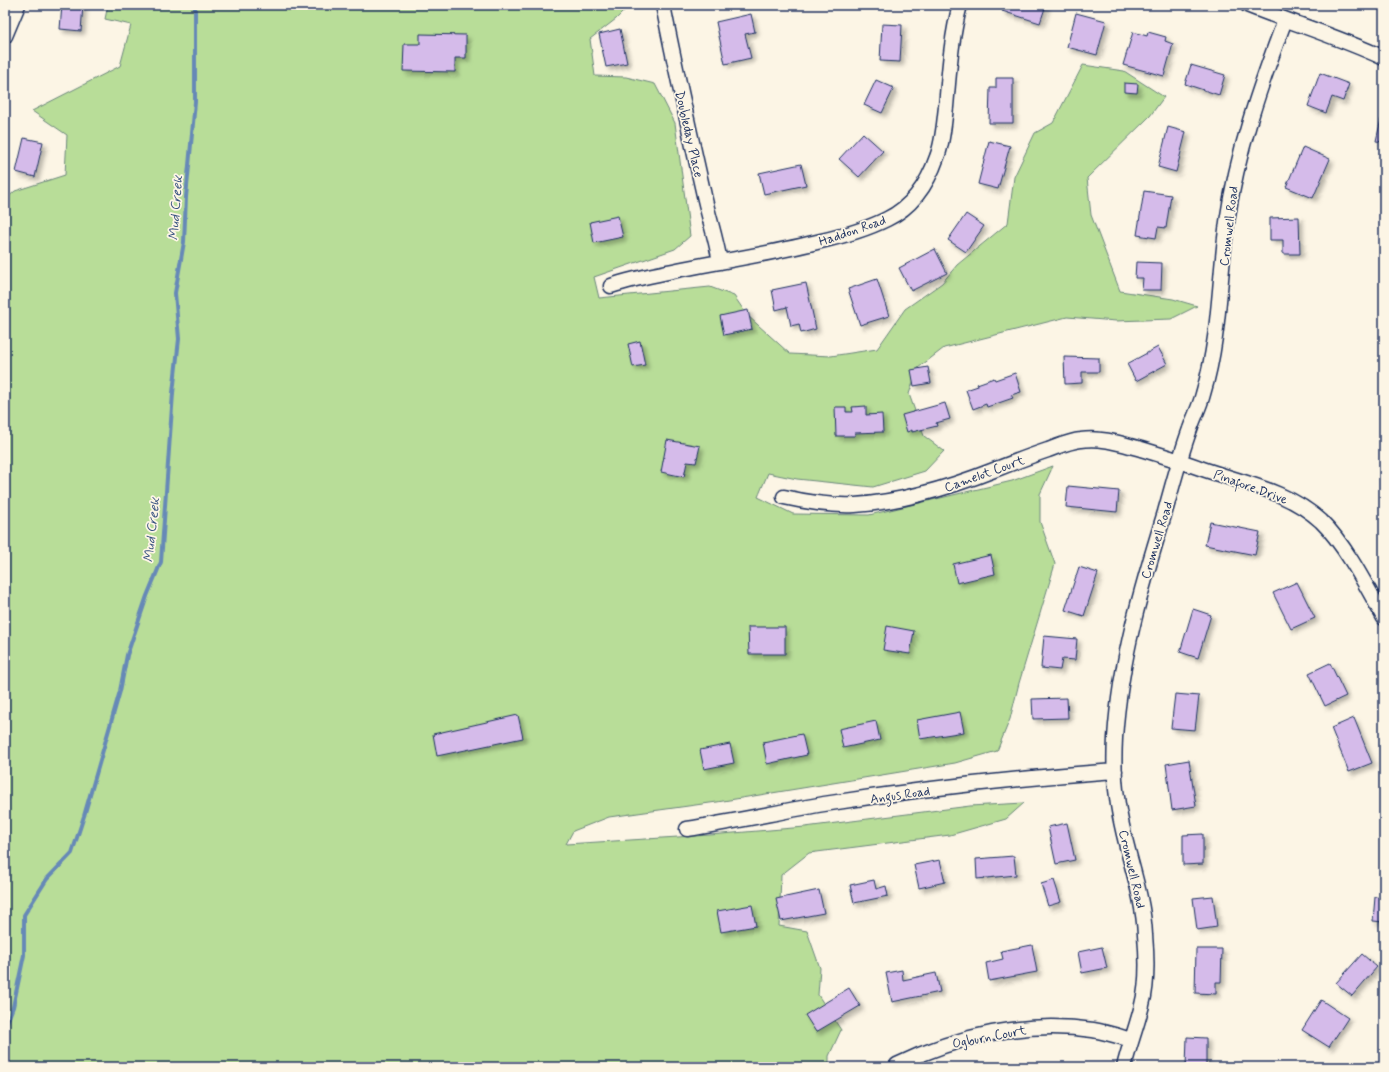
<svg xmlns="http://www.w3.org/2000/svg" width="1389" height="1072" font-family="Mynerve,sans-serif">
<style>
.green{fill:#b8dd98;stroke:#6a867b}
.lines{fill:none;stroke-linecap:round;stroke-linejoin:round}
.stream{stroke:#6689b7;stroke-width:4}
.building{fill:#d5bbea;stroke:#1b2f5e;filter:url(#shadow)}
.minor-casing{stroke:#1b2f5e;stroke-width:17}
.minor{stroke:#fcf5e5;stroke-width:14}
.labels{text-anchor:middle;stroke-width:3.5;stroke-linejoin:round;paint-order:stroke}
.street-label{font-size:13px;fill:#1b2f5e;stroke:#fcf5e5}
.water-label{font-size:14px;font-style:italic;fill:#3a5483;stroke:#fcf5e5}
</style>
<defs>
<filter id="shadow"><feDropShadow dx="3.5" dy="3.5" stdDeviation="2" flood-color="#0004"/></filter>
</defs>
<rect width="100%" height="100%" fill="#fcf5e5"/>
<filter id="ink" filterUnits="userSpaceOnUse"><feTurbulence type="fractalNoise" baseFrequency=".025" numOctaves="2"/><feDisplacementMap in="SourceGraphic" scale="8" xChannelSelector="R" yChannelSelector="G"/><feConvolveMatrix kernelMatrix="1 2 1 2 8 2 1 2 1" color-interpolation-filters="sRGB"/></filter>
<g filter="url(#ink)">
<path class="green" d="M108 5H630L616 19 590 39 595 76 626 77 655 84 675 123 690 236 675 249 594 277 599 298 710 287 734 296 747 315 790 354 831 356 877 349 905 309 942 283 957 265 1008 223 1014 177 1035 133 1053 123 1083 65 1124 71 1164 97 1150 116 1087 178 1091 215 1120 291 1173 299 1197 306 1171 319 1116 321 1067 317 944 348 918 368 909 394 924 436 944 451 925 471 873 487 797 479 768 473 758 497 793 514 869 515 1012 481 1053 466 1040 494V522L1055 564 1019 683 1010 719 997 751 955 763 717 802 609 817 573 831 566 844 710 835 805 827 970 806 1024 803 1006 819 950 835 809 853 781 875 779 926 807 931 820 968 818 995 841 1030 829 1056V1067H5V200L15 191 65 175 67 135 32 111 120 66 131 25 105 19Z"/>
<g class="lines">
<path class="stream" d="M5 1027 13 1007 24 955V915L47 879 72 853 84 816 120 691 127 655 147 596 161 562 173 393 179 339 175 293 184 242 186 197 195 102V5"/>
</g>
<path class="building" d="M62 5H83L81 31 60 29Z
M1004 5H1046L1040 23 1002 11Z
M1076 13 1106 21 1097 55 1067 47Z
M751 14 755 32 745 34 751 58 725 64 716 22Z
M882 24 902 25 900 62 880 61Z
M620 29 627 63 606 67 599 34Z
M1133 32 1147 36 1148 32 1166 37 1165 41 1173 44 1164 76 1123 65Z
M420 34 466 35V58H455V72L403 71 404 44H420Z
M1191 65 1225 75 1219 95 1185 84Z
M1320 73 1349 84 1343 101 1332 97 1326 113 1308 106Z
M996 78H1013V123H989L990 88H996Z
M876 80 894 88 882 113 864 105Z
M1124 83 1138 84 1137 93 1124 92Z
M1381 119 1384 120V142L1376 141Z
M1168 127 1186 132 1176 172 1158 167Z
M863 133 883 151 859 177 839 159Z
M24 138 43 142 35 177 16 172Z
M989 141 1010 146 998 189 978 184Z
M1303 147 1330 159 1313 198 1286 187Z
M801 164 806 185 764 194 759 173Z
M1144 191 1171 195 1166 228 1158 227 1156 238 1137 235Z
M966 214 984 226 966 252 948 240Z
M618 216 623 237 594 243 590 222Z
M1384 216V229H1381Z
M1299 217 1300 254H1283V240H1270V218Z
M935 249 947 273 911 291 899 268Z
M1136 262 1162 263 1161 290H1142L1143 278H1135Z
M877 279 889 316 860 325 848 289Z
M806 283 816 329 801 333 799 324 791 326 787 307 776 310 772 290Z
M748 310 752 329 724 335 720 316Z
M640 341 645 365 633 367 628 344Z
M1158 347 1167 364 1136 381 1127 364Z
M1064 357 1099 358V372H1082V383L1065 384Z
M928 367 931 383 914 386 911 370Z
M1015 373 1021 392 1011 395 1013 398 987 407 986 404 973 409 966 390 978 386 977 384 994 378 995 380Z
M945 403 950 419 936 423 937 426 912 432V430L907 432 902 415Z
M866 406V415L882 414 883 432 855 433V436H836L835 407H846V412H853L852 407Z
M667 440 700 446 696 463 687 462 684 477 661 472Z
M1068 486 1119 491 1117 512 1066 507Z
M1210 522 1260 532 1255 555 1205 545Z
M991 555 995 574 957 583 953 564Z
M1079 567 1098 573 1084 616 1065 610Z
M1297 582 1315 618 1291 629 1273 593Z
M1193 609 1211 615 1198 658 1180 652Z
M887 626 914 631 910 654 883 650Z
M748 627H785V654H749Z
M1044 636 1077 639 1075 660 1062 659 1060 670 1041 668Z
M1330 663 1346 696 1325 706 1309 673Z
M1175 694 1199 696 1195 730 1171 728Z
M1067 698 1068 718 1033 719 1032 699Z
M960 712 964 732 920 739 917 720Z
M518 715 523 738 437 756 433 734Z
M1354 718 1372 763 1349 772 1331 728Z
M876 721 880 740 843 748 839 729Z
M802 734 807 755 767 764 763 742Z
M730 744 734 763 704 769 700 750Z
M1189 760 1196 806 1172 810 1166 764Z
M1067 823 1075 860 1056 864 1048 827Z
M1203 834V864L1183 865V835Z
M1381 843H1384V877H1383Z
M1014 856 1016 875 977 879 976 859Z
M940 860 945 882 919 888 914 865Z
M874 880 876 889 886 886 888 896 854 903 850 885Z
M1054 880 1061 902 1048 906 1041 884Z
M819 890 824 913 781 921 776 899Z
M1213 896 1217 927 1197 930 1193 898Z
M1375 897 1384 898V922L1373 921Z
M752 905 756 926 721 932 717 911Z
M1032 945 1037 972 989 981 986 963 1003 959 1001 951Z
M1102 947 1107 968 1082 973 1078 952Z
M1196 949H1222L1221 982H1216V994L1195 993Z
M1362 954 1377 967 1352 996 1336 983Z
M902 970 903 980 936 973 940 992 892 1002 886 973Z
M849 988 860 1006 816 1032 805 1015Z
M1321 1000 1348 1018 1329 1047 1302 1030Z
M1187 1037 1206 1038V1067H1186Z"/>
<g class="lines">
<defs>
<path id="minor" d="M663 5C675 67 689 129 703 191 708 215 716 238 720 262
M1247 5C1292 23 1339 37 1384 58
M5 36 18 5
M611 286C634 278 658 274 682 269 728 260 775 253 821 241 843 236 867 229 887 219 912 207 928 183 937 157 943 142 944 123 946 107 949 73 951 38 960 5
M784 497C806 502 834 506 855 505 902 502 951 487 994 470 1012 463 1030 456 1048 450 1059 446 1070 441 1081 440 1102 437 1122 444 1141 449 1161 455 1181 461 1200 468 1242 483 1287 490 1321 521 1345 544 1368 589 1384 618
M687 829C733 822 778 812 824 804 920 789 1018 778 1115 771
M897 1065C957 1036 1026 1020 1093 1030 1106 1032 1118 1036 1131 1040
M1124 1067C1129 1046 1137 1026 1142 1005 1148 983 1147 957 1145 935 1143 888 1122 844 1117 797 1114 778 1114 757 1115 738 1120 660 1142 586 1165 512 1173 484 1180 456 1190 429 1194 417 1200 406 1203 394 1220 338 1219 279 1227 222 1237 152 1260 86 1285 20"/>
</defs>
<use href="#minor" class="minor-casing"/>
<use href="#minor" class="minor"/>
</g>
</g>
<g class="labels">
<g class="street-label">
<text transform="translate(690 134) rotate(77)" y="5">Doubleday Place</text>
<text transform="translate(1228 226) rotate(-83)" y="5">Cromwell Road</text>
<text transform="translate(852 230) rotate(-19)" y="5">Haddon Road</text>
<text transform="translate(984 473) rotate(-20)" y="5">Camelot Court</text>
<text transform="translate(1251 486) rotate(20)" y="5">Pinafore Drive</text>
<text transform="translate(1156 540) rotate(-73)" y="5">Cromwell Road</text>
<text transform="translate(900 794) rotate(-8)" y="5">Angus Road</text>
<text transform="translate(1133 869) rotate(77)" y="5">Cromwell Road</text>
<text transform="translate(989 1036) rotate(-11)" y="5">Ogburn Court</text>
</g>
<g class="water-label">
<text transform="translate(175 208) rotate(-86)" y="5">Mud Creek</text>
<text transform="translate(151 530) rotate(-84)" y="5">Mud Creek</text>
</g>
</g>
<rect width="1389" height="1072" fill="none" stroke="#fcf5e5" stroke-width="20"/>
<rect x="10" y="10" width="1369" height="1052" fill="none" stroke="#1b2f5e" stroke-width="1.5" filter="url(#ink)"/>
</svg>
